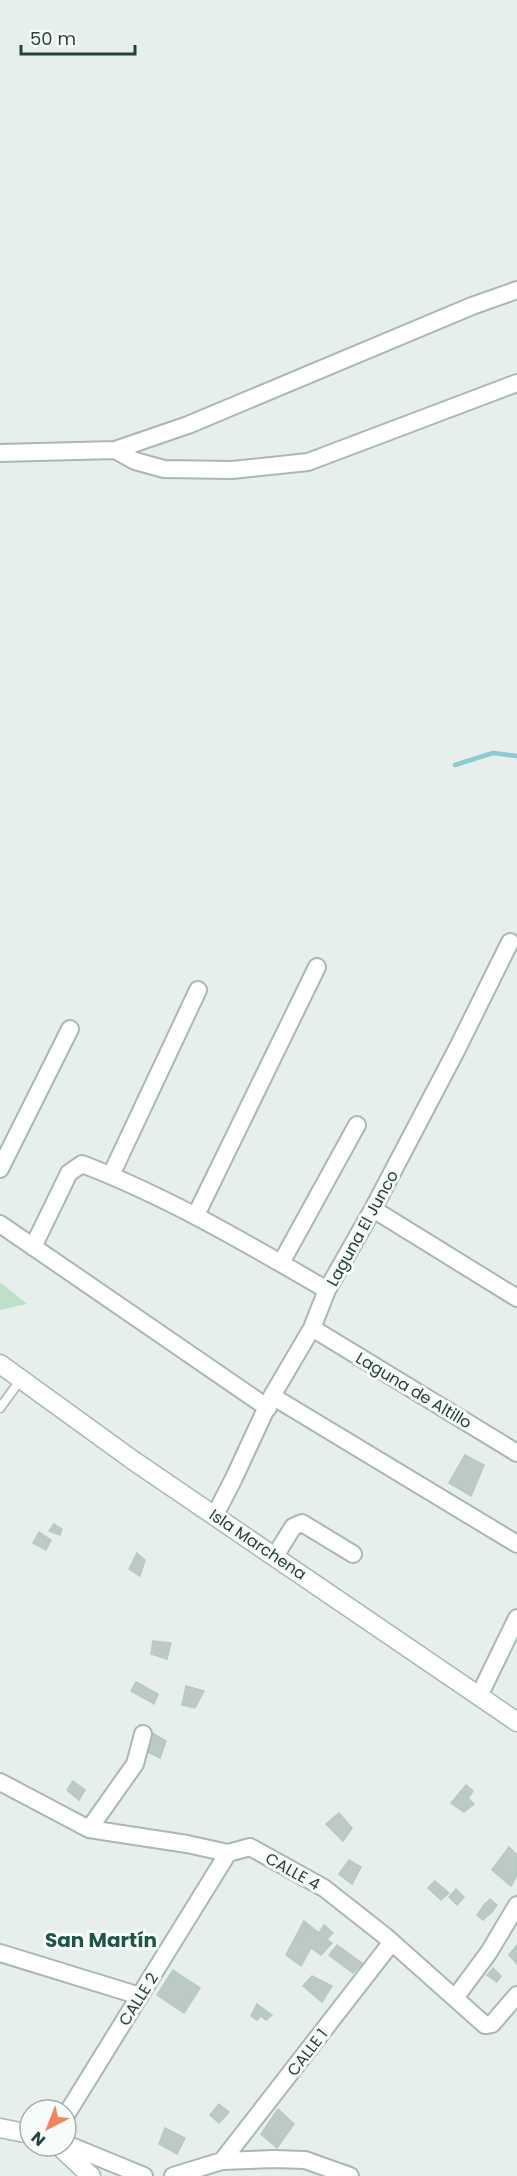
<svg xmlns="http://www.w3.org/2000/svg" width="517" height="2176" font-family="Poppins,sans-serif">
<style>
.green{fill:#bfe0c8}
.lines{fill:none;stroke-linecap:round;stroke-linejoin:round}
.stream{stroke:#8ec9d4;stroke-width:4.5}
.building{fill:#bbcac4;stroke:#b8c9c2;stroke-width:1.5}
.lane-casing{stroke:#a8b8b2;stroke-width:11}
.street-casing{stroke:#a8b8b2;stroke-width:20}
.secondary-casing{stroke:#a4bbb3;stroke-width:21}
.lane{stroke:#fff;stroke-width:8}
.street{stroke:#fff;stroke-width:16}
.secondary{stroke:#fff;stroke-width:18}
.labels{text-anchor:middle;stroke-width:6;stroke-linejoin:round;paint-order:stroke}
.street-label{font-size:16px;fill:#24423a;stroke:#f7fbf9}
.quarter-label{font-size:20px;font-weight:bold;fill:#1f5548;stroke:#f7fbf9}
</style>
<rect width="100%" height="100%" fill="#e6efeb"/>
<path class="green" d="M0 1282 27 1304 0 1310Z"/>
<g class="lines">
<path class="stream" d="M455 765 493 753 517 756"/>
</g>
<path class="building" d="M465 1455 484 1465 471 1496 449 1483Z
M54 1524 62 1529 60 1535 49 1531Z
M39 1532 51 1540 46 1550 33 1543Z
M137 1553 145 1560 140 1576 129 1569Z
M153 1641 171 1643 167 1659 151 1654Z
M136 1682 158 1694 154 1704 131 1691Z
M186 1686 204 1691 195 1708 182 1705Z
M149 1731 166 1741 160 1758 141 1749Z
M73 1781 85 1790 79 1800 67 1790Z
M466 1785 473 1791 468 1798 474 1804 464 1812 451 1803Z
M339 1813 352 1828 343 1841 326 1824Z
M509 1847 517 1855V1875L511 1886 492 1870Z
M349 1860 361 1867 352 1884 339 1874Z
M435 1881 449 1893 441 1900 428 1888Z
M456 1889 464 1897 457 1905 449 1897Z
M490 1899 497 1905 492 1912 484 1905Z
M484 1905 492 1912 483 1920 477 1915Z
M304 1921 319 1933 324 1925 333 1933 327 1939 332 1943 321 1955 311 1948 301 1966 286 1955Z
M337 1945 362 1963 353 1973 329 1955Z
M517 1945V1964L509 1955Z
M493 1968 501 1976 497 1982 487 1975Z
M173 1970 200 1988 184 2013 157 1995Z
M312 1976 332 1986 322 2002 303 1986Z
M257 2004 272 2015 266 2020 261 2016 257 2020 251 2016Z
M219 2104 229 2112 219 2123 210 2115Z
M278 2109 294 2124 277 2148 261 2134Z
M165 2128 185 2138 177 2154 159 2144Z"/>
<g class="lines">
<defs>
<path id="lane" d="M0 1408 21 1379"/>
<path id="street" d="M115 450 188 425 472 306 517 290
M0 453 115 450 135 461 164 469 232 470 308 462 517 383
M0 1169 70 1029
M111 1175 198 990
M373 1209 517 1298
M196 1215 317 967
M0 1224 268 1408
M33 1247 69 1173 82 1164C168 1197 248 1244 327 1290
M281 1263 357 1125
M312 1328 517 1453
M272 1396 517 1544
M215 1515 234 1478 272 1396 312 1328 327 1290 373 1209 457 1049 510 942
M275 1556 293 1527 302 1523 353 1554
M479 1696 517 1618
M0 1782 89 1829 187 1844 228 1853 250 1847 324 1888 385 1936 485 2025 492 2024 517 1995
M89 1829 135 1764 143 1734
M0 1953 140 1996
M455 1998 489 1952 517 1905
M66 2115 228 1853
M66 2144 144 2176
M222 2161 392 1942
M173 2176 222 2161 273 2159 305 2160 350 2176"/>
<path id="secondary" d="M0 1364 134 1461 517 1722
M0 2128 30 2134
M59 2146 91 2176"/>
</defs>
<use href="#lane" class="lane-casing"/>
<use href="#street" class="street-casing"/>
<use href="#secondary" class="secondary-casing"/>
<use href="#lane" class="lane"/>
<use href="#street" class="street"/>
<use href="#secondary" class="secondary"/>
</g>
<g class="labels">
<g class="street-label">
<text transform="translate(362 1228) rotate(-61)" y="6">Laguna El Junco</text>
<text transform="translate(414 1390) rotate(31)" y="6">Laguna de Altillo</text>
<text transform="translate(258 1544) rotate(34)" y="6">Isla Marchena</text>
<text transform="translate(293 1871) rotate(29)" y="6">CALLE 4</text>
<text transform="translate(138 1999) rotate(-58)" y="6">CALLE 2</text>
<text transform="translate(307 2052) rotate(-52)" y="6">CALLE 1</text>
</g>
<g class="quarter-label">
<text x="101" y="1947">San Martín</text>
</g>
</g>
<g transform="translate(48 2128) rotate(222)"><circle r="28" fill="#f7fbf9" stroke="#a3b1ad" stroke-width="1.5"/>
<path d="M0-4.5L10 22L0 15L-10 22Z" fill="#f4845f"/>
<text y="-9" font-size="16" font-weight="bold" text-anchor="middle" fill="#24423a">N</text>
</g>
<path d="M21 45v9h114v-9" fill="none" stroke="#24423a" stroke-width="3"/>
<text x="30" y="45" font-size="18" fill="#24423a" stroke="#f7fbf9" stroke-width="4.5" paint-order="stroke">50 m</text>
</svg>
